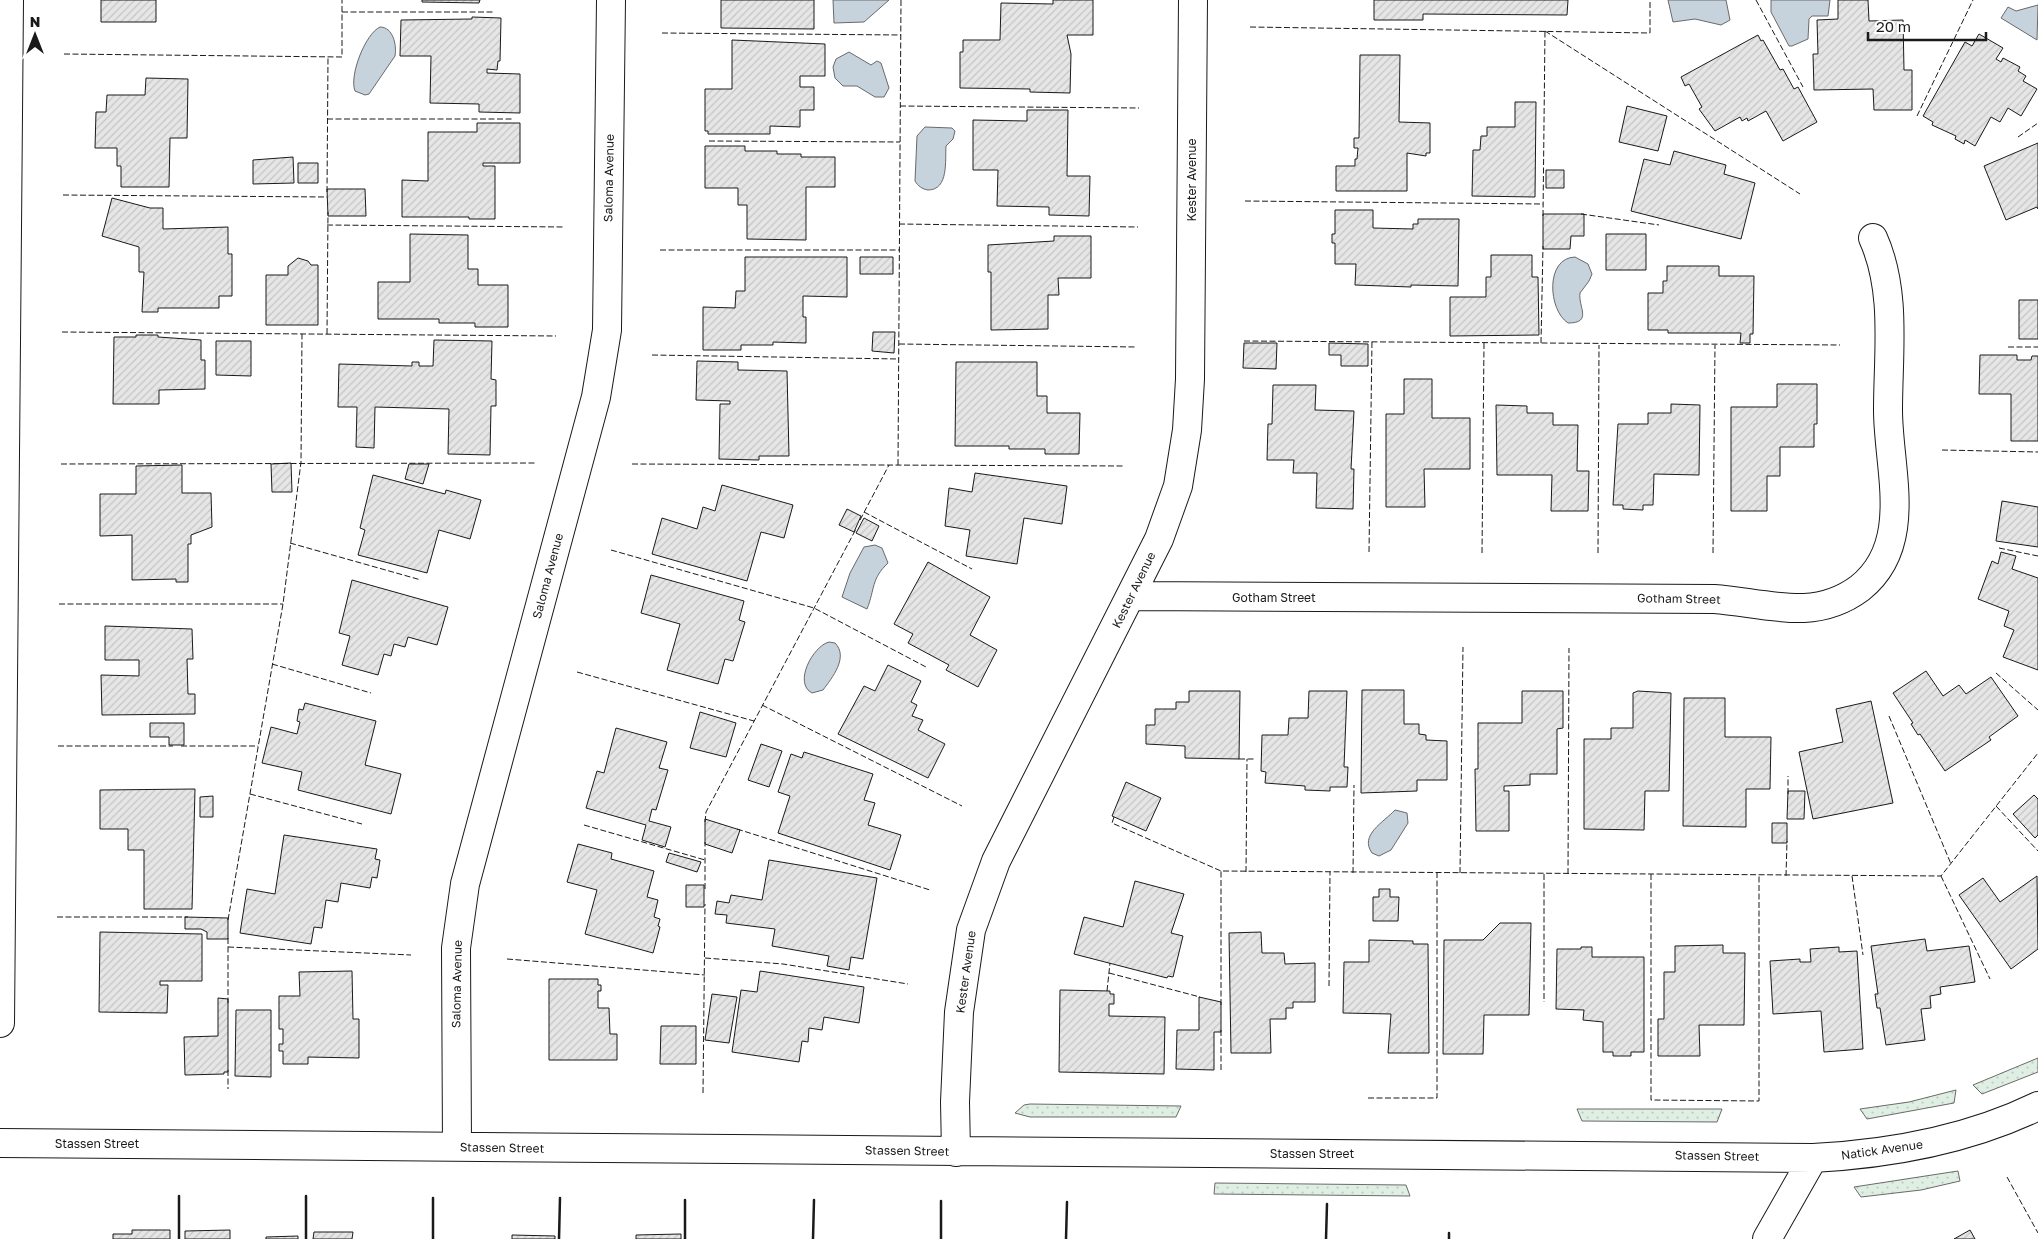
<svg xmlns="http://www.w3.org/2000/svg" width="2038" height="1239" font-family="'Golos Text',sans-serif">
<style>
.grass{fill:url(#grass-dots);stroke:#6a6a6a}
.water{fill:#c6d2dc;stroke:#6a6a6a}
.building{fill:url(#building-hatch);stroke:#1a1a1a}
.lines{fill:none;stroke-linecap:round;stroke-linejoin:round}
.minor-casing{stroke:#1a1a1a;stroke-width:30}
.minor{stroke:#fff;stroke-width:28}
.fence{stroke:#1a1a1a;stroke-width:1;stroke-dasharray:6 2.5;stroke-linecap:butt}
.wall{stroke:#1a1a1a;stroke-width:2.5}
.labels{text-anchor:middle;stroke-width:4;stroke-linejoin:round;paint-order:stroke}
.street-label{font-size:12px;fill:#1a1a1a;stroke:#fff}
</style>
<defs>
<pattern id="grass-dots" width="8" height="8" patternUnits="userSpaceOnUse" patternTransform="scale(1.25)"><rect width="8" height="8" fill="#e0efe3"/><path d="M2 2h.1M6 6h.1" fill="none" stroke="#c0ccc2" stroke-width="1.8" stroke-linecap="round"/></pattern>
<pattern id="building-hatch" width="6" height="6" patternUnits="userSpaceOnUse" patternTransform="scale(1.25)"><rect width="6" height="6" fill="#e6e6e6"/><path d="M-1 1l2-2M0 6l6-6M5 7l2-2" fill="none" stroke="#c5c5c5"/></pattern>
</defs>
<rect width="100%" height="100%" fill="#fff"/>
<path class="grass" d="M2038 1058V1072L1982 1094 1973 1085Z
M1956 1090 1954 1103 1867 1119 1860 1109 1909 1102Z
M1030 1104 1181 1106 1176 1117H1030L1015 1113 1024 1105Z
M1577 1109H1722L1717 1122 1582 1121Z
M1958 1171 1960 1181 1921 1190 1861 1197 1854 1187Z
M1215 1183 1406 1185 1410 1196 1214 1194Z"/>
<path class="water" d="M833 0H889L864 22 834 23Z
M1668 0H1726L1730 20 1721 25 1695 19 1673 22Z
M1771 0H1830L1828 16H1812L1809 19 1808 39 1792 46H1789L1771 12Z
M2038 5 2037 40 2001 18 2008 7 2016 11Z
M380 27C393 27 397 45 395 56L369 94 365 95 355 91C349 76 365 34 380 27Z
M849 52 871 65 877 61 881 63 889 88 884 97H875L857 86H843L835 78 833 67 836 59Z
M925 127 952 128 955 131 953 139 946 146C945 160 949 190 928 190 922 189 918 186 915 181L917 136Z
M1575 257 1588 264 1592 274 1589 281 1580 293C1578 307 1593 323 1568 323 1548 310 1545 258 1575 257Z
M875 545 882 548 888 563C871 579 875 589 867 609L842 597 850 573 864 547Z
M829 642 835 643C849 657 832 678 823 690L812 693C793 683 813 646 829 642Z
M1395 810 1407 813 1408 823 1391 850 1379 856 1372 853C1359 835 1384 822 1395 810Z"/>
<path class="building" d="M101 0H156V22H101Z
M422 0H480L479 3 422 2Z
M721 0H814V29L721 28Z
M1053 0H1093V35H1067L1071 54 1070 93 1030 92V89L960 88V52H963V40H1000L1001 3 1053 4Z
M1374 0H1568L1567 15 1423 14V20H1374Z
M1838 0H1868L1869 21 1903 20 1904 70H1912V110H1874L1873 89 1814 90 1813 54H1818L1817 20 1838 19Z
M472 17 501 18 500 61H498L497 70 487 69V73L520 74V113L479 112V104L430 103 431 56H400L401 20 472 19Z
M1979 34 2003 48 1996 59 2001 62 2003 58 2020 67 2018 71 2026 76 2023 81 2037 89 2021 116 2008 108 2000 122 1991 117 1975 146 1965 140 1964 144 1955 139 1956 136 1932 125 1933 122 1923 116 1965 42 1972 46Z
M1758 35 1761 41 1763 40 1780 70 1783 69 1794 89 1798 87 1817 122 1783 141 1766 111 1748 121 1747 118 1742 121 1740 117 1715 131 1699 109 1702 107 1689 84 1685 86 1681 77Z
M732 40 825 44V76H800V87H814V110H800V127L770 126V134H708V131H705V89H732Z
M1360 55H1400L1399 122 1430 123V153H1426V156L1407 153V191H1336V166H1355V159H1357L1358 148H1354V138H1359Z
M146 78 188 79 187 138H170L169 187H121V166H117V148H95L96 112H106L107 95H145Z
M1515 102H1536L1535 197 1472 196 1473 150H1480L1481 136H1487V127H1515Z
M1627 106 1667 116 1658 151 1619 142Z
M1027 110H1068L1067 176H1090L1089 216 1049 215V207L997 206 998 170H973V120L1027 121Z
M477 123H520V163H483V166H495V219H469V217H402V180L428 181V132H477Z
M2038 143V209L2037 207 2006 220 1984 166Z
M705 146H745V151H777V154H801V157H835V187H806V240L747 239V205H738V188H705Z
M1674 151 1726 165 1724 174 1755 183 1741 239 1631 211 1644 159 1670 165Z
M293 157 294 183 253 184V160Z
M298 163H318V183H298Z
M1546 170H1564V188H1546Z
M327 189H365L366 216H328Z
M112 198 150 208H163V229L228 227V254H232V296H219V308H158V312H142L144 272H139V247L102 236Z
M1335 210H1373V228L1413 229V224H1418V219H1459L1458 286 1411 285V287L1355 285 1356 264H1335V243H1332V234H1335Z
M1543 214H1584V236H1571L1570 249H1543Z
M410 234 468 235V269H478V285H508V327H475V323H439V319H378V282H410Z
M1606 234H1646V270H1606Z
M1054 236H1091V278H1058L1059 295H1048V329L991 330V272H988V245L1054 241Z
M1491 255H1532V277H1538L1539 335 1450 336V297H1486V277H1491Z
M745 257H847V297L803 296V317H806V343L773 342V345H741V350H703V307L735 308 736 291H745Z
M860 257H893V274H860Z
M298 258 308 261 311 265H318V325H266V275H288V266Z
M1667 266H1719V276H1754L1753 334H1750V343H1740L1741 333H1668V330H1648V293H1663V281H1667Z
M2019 300H2038V339H2019Z
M873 332H895L894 353 872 351Z
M136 335H158V337L201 340V360H205V389L159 390V404H113L114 337H136Z
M434 340 492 341 491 379 496 380V406H491L490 455 448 454 449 409 375 407 374 448 356 447 357 407H338L339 364 412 366V362H419V366H433Z
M216 341H251V376L216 375Z
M1244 343H1277L1276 369 1243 368Z
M1329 343 1368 344V366H1341V355H1329Z
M1980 355H2017V360H2031L2032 356H2038V441H2011V394H1979Z
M697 361 738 362V370L787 371 789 456H759V460L719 459 720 404H730V401L696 400Z
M956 362H1037V396H1047V413H1080L1079 454H1045V449H1009V446H955Z
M1404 379H1432V418H1470V469H1424L1425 507H1386V414H1404Z
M1777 384H1817V424H1814V447H1780V476H1767V511H1731V407H1777Z
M1273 385H1316L1315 410 1354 411 1351 469H1354L1353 509 1316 508 1317 473H1293L1294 460H1267L1268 424H1272Z
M1671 404 1700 405 1699 475 1654 474 1653 505H1643V510L1623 509V505H1613L1618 424H1648V413H1671Z
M1496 405 1527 406V413H1553V425H1578L1577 471H1589L1588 511H1551L1552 475H1497Z
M291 463 292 492H272L271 464Z
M409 464H429L423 484 405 479Z
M182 465V493H211L212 527 191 535V544H188V582H176V579L132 580V535L100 536V494H136V466Z
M975 473 1067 486 1062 524 1024 518 1017 564 966 556 970 530 945 526 949 488 972 492Z
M373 475 445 494 446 490 481 500 470 539 439 530 427 573 358 555 365 530 360 528Z
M722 485 793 505 784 538 761 532 747 581 652 554 662 518 697 529 703 507 715 511Z
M2002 501 2038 507V547L1996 541Z
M847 509 861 516 854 532 839 525Z
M864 518 879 526 872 541 856 533Z
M2001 552 2016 556 2012 569 2038 578V670L2003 657 2014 630 2004 626 2009 611 1978 599 1992 561 1998 564Z
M928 562 990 597 970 635 997 650 978 687 946 670 949 665 908 643 913 634 894 624Z
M651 575 744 601 739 620 745 622 733 661 725 659 718 684 667 670 680 624 641 613Z
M352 580 448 607 437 645 408 637 405 647 394 644 391 656 384 654 378 675 342 665 350 636 339 633Z
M105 626 192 629 193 659H187L188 694H195V714L102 715 101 675 139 676V660H105Z
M888 665 921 681 911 702 917 705 912 716 923 720 918 730 945 744 928 778 838 734 864 686 875 691Z
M1926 671 1943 696 1959 685 1966 694 1991 677 2018 716 1989 737 1991 740 1945 771 1920 734 1918 735 1911 724 1913 723 1893 693Z
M1362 690H1404V724H1419V734L1426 735V740L1447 741V780H1417V791L1361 793Z
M1189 691H1240L1239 759 1185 758V746L1146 744V725H1155V709H1176V702H1189Z
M1309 691H1347L1344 767H1348L1347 787H1330V791L1305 790V786L1265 783 1266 772 1261 771 1262 735H1288L1289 718H1308Z
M1522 691H1563V728L1557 729V774H1530V785L1504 786V791H1509V831H1476L1475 769H1478V723H1522Z
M1638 691 1671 693 1669 791H1645L1644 830 1584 829V739H1611V728H1633V693Z
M1684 698H1725V737H1771L1770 789H1746V827L1683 826Z
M1871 701 1893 803 1813 819 1799 752 1843 742 1836 709Z
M305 703 376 721 365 765 401 774 391 814 298 790 302 772 262 763 271 727 297 734 300 722 297 721 299 709 303 710Z
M700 712 736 723 726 757 690 748Z
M150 723H184V745H169V737H150Z
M616 728 667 742 659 768 668 770 656 810 652 809 649 821 671 827 665 847 642 840 646 825 586 808 597 771 604 773Z
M761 744 782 751 769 787 748 780Z
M804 752 873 774 864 800 875 803 868 825 901 835 890 870 778 833 790 796 778 792 791 754 802 758Z
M1126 782 1161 798 1146 831 1112 816Z
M195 789 192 909H144V850H128V829H100V790Z
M1788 791H1805L1804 819H1787Z
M2034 795 2038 799V835L2035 838 2013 814Z
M213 796V817H200V797Z
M705 819 740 830 732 853 705 844Z
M1772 823H1787V843H1772Z
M284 835 377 849 375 859 380 860 377 878 372 877 370 888 341 883 338 902 326 900 322 928 314 927 311 944 240 933 247 889 275 894Z
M578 844 612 853 611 859 654 871 647 897 658 900 654 917 660 919 658 926 660 927 653 953 585 934 597 890 567 882Z
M669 853 701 862 697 872 666 862Z
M769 860 877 878 863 959 851 957 849 970 827 966 829 956 772 946 775 929 726 923 727 915 715 914 717 901 729 903 731 895 762 900Z
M2037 876 2038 949 2011 969 1959 895 1983 878 2000 902Z
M1135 881 1184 894 1171 933 1183 936 1173 977 1168 976 1167 978 1074 954 1084 917 1123 927Z
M686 885H704V907H686Z
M1379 889H1390V897H1399L1398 921H1373V897H1379Z
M185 917 228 918V939H207V932L201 929H185Z
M1500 923H1531L1529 1015H1484L1483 1054H1443L1444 940H1483Z
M100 932 202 934V981H160V985H168L167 1013 99 1012Z
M1261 932 1262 953H1284L1285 964 1315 963V1002H1293V1008H1286V1019H1270L1271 1053H1231L1229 933Z
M1925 939 1927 951 1969 946 1975 982 1940 987 1941 994 1930 996 1931 1008 1921 1009 1925 1040 1886 1045 1880 1008H1877L1875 994H1878L1871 946Z
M1369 940 1413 941V944H1428L1429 1053H1388L1391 1014 1343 1013 1344 962H1369Z
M1723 945V953H1745L1744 1025H1699L1700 1056H1658V1019H1664V972H1675V946Z
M1581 947H1592V957H1644V1052H1631V1056H1613V1052H1603V1022L1583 1020 1584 1010 1556 1009 1557 949H1581Z
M1839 947V952L1857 951 1863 1049 1824 1052 1821 1011 1773 1014 1770 961 1800 959V962H1811L1810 949Z
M352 971 353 1019H359V1058L308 1057V1064H283V1051H279V1044H283V1029H279V996H300L299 972Z
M760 971 864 987 859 1023 824 1017 822 1030 809 1028 808 1042 802 1041 799 1062 732 1052 741 990 757 992Z
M549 979H598V985H601V991H598V1008H609L610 1034H617V1060H549Z
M1060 990 1110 991V994H1114V1004H1109V1016L1165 1017 1164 1074 1059 1072Z
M712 994 737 997 729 1043 705 1040Z
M1199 997 1221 1002V1032H1214V1070L1176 1069 1177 1030H1199Z
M218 998 228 999V1072H224V1074L185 1075 184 1037 218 1036Z
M236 1010H271V1077L235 1076Z
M661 1026H696V1064H660Z
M132 1230H170V1239H113V1234H132Z
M230 1230V1239H185V1231Z
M1970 1230 1975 1239H1954Z
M314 1232H353L352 1239H313Z
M681 1234V1239H636V1235Z
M512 1235 555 1236V1239H512Z
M298 1236V1239H266V1237Z"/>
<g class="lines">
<defs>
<path id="minor" d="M1131 596 1714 599C1743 601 1774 609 1804 608 1824 607 1844 600 1860 588 1915 544 1888 469 1888 410 1888 353 1897 291 1873 238
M0 1023 9 0
M0 1143 1813 1158
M457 1147 456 948 465 884 596 397 607 330 611 0
M956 1152 955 1102 959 1012 971 930 996 861 1159 539 1178 486 1187 430 1190 379 1193 0
M1767 1239 1813 1158C1890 1154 1968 1140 2038 1106"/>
</defs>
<use href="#minor" class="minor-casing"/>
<use href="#minor" class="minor"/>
<path class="fence" d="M1756 0 1803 87
M342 12H495
M1250 27 1650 33V0
M1545 31 1800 194
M662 33 901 35
M64 54 342 57V0
M900 106 1139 108
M1917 116 1973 0
M327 119H513
M2018 137 2038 123
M709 141 900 142
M327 192 328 57
M63 195 327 197
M1245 201 1543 204
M1581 214 1659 225
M1543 216 1545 31
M899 224 1138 227
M327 225 564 227
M660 250H899
M62 332 556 336
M327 334 328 212
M1244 341 1840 345
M1541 343 1543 246
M899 344 1137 347
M2008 347H2038
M652 355 899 359
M1942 450 2038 452
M61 464 536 463
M632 464 1125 466
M898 465 901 0
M864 512 972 569
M860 520 889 465
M290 543 421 580
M1999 548 2038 556
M611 550 814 608 926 667
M1369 552 1372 341
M1482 553 1484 343
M1598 553 1599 345
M1713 553 1715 345
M59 604H283
M272 664 371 693
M577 672 754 721
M1996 673 2038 710
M762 705 962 806
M1889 716 1951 864
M58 746H173
M181 746H258
M1239 759H1255
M250 794 362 824
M1788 794V776
M1996 806 2038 851
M1114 817 1112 823 1221 871 1941 876 2038 753
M705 822 706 812 856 529
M584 825 705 860
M737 829 930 890
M1246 872 1247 759
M1353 873 1354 785
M1460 873 1463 647
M1544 874V1002
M1568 874 1569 648
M1651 874V1100L1759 1101V876
M1786 876 1787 841
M1852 876 1863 955
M1941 876 1990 979
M705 889V842
M57 917H188
M228 920 283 604 301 462 302 334
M228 938V1003
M228 947 411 955
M705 958 783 964 908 984
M507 959 705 975
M1109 973 1200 997
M1329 986 1330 872
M1107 991 1110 963
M1221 1005V871
M1221 1030V1070
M228 1070V1089
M703 1093 705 904
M1368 1098H1437V873
M2007 1177 2038 1233"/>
<path class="wall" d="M179 1196V1239
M1449 1233V1239
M306 1239V1196
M433 1239V1198
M559 1239 560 1198
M685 1239V1200
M813 1239 814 1200
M941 1239V1201
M1066 1239 1067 1202
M1326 1239 1327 1204"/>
</g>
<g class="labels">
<g class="street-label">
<text transform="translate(609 178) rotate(-89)" y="4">Saloma Avenue</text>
<text transform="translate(1192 180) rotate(-90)" y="4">Kester Avenue</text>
<text transform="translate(548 576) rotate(-75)" y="4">Saloma Avenue</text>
<text transform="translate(1134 590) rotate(-64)" y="4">Kester Avenue</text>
<text x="1274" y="602">Gotham Street</text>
<text transform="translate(1679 599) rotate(1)" y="4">Gotham Street</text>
<text transform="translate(966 972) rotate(-82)" y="4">Kester Avenue</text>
<text transform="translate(457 984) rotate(-89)" y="4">Saloma Avenue</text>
<text x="97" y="1148">Stassen Street</text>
<text transform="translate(502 1148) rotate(1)" y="4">Stassen Street</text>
<text transform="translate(1882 1150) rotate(-8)" y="4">Natick Avenue</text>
<text transform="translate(907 1151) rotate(1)" y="4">Stassen Street</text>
<text x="1312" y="1158">Stassen Street</text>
<text transform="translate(1717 1156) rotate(1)" y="4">Stassen Street</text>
</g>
</g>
<g transform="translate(35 35)" stroke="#ffffff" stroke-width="4" paint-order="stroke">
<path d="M0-4L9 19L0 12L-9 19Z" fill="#1a1a1a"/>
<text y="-8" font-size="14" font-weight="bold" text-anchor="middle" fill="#1a1a1a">N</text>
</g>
<path d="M1868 32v8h118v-8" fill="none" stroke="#1a1a1a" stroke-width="2.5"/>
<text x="1876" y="32" font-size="15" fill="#1a1a1a" stroke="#ffffff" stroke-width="4" paint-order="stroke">20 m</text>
</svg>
